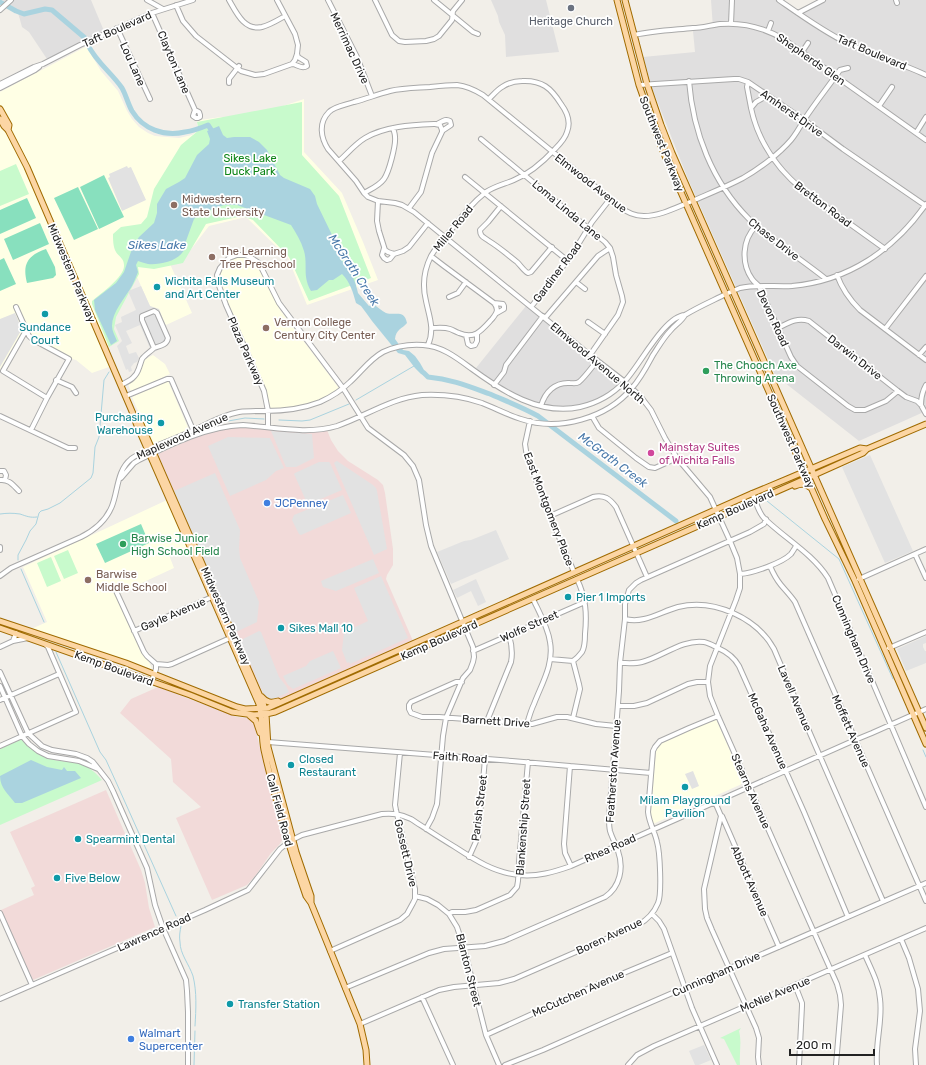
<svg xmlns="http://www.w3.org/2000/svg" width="926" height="1065" font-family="Rubik,sans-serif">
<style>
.residential{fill:#e0dfdf}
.commercial{fill:#f2dad9}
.education{fill:#ffffe5}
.park{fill:#c8facc}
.pitch{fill:#88e0be}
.parking{fill:#e2e2e2}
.water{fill:#aad3df}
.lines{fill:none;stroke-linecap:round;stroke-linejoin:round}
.stream{stroke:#aad3df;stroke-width:1}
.river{stroke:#aad3df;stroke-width:5}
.minor-casing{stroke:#a9a9a9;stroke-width:6}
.major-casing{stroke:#a06b00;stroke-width:7}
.minor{stroke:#fff;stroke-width:4}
.major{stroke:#fcd6a4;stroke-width:5}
.worship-dot{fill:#6b7280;stroke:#fff;stroke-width:1.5}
.education-dot{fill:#8d6e63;stroke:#fff;stroke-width:1.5}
.culture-dot{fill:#0f9aa8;stroke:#fff;stroke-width:1.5}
.leisure-dot{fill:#2e9e5b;stroke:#fff;stroke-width:1.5}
.hotel-dot{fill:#d1479c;stroke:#fff;stroke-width:1.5}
.shop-dot{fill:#3f7fe0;stroke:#fff;stroke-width:1.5}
.labels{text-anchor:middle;stroke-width:3.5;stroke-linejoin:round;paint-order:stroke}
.worship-label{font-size:11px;fill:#5b616d;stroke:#fff}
.street-label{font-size:11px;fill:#222;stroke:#fff}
.park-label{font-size:11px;fill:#0c8416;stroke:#fff}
.education-label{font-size:11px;fill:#785e54;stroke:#fff;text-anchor:start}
.culture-label{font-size:11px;fill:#0d838f;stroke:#fff;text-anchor:start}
.leisure-label{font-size:11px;fill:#27864d;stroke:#fff;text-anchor:start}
.hotel-label{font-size:11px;fill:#b23c85;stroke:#fff;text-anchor:start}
.shop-label{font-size:11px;fill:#366cbe;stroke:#fff;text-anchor:start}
.water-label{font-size:12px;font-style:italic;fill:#4a7aab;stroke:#fff}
</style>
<rect width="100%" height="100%" fill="#f2efe9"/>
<path class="residential" d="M2 0H91L104 31 47 59 29 32 22 27 17 9Z
M491 0H546L559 52 506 57 505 35 499 22 498 16Z
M711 0H779L798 13 826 0H926V411L859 441 775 375 688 179 652 88 643 57 695 52 693 31 713 28Z
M526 306 619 383 603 396 585 404 564 407 544 405 525 400 498 386 476 368Z"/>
<path class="commercial" d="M225 428H264L297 432 327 430 331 440 338 451 348 461 378 480 383 485 385 493 393 549V565L387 575 386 579 413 641 296 693 273 701H268L264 695 232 627 158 454 194 438Z
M158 687 229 714 237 717 247 718 250 719 254 724 283 839 279 845 271 853 256 875 247 885 212 900 176 818 201 807 173 782 171 759 120 713 131 699Z
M106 790 141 870 145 883 149 908 155 927 33 980 1 910 34 895 31 888 35 886 10 832Z"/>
<path class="education" d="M87 46 92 56 101 71 118 91 127 111 132 119 139 127 148 133 155 136 179 138 192 135 199 130 197 122 200 120 221 117 223 118 226 125 304 99V152L342 193 363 242 378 280 307 305 288 258 246 217 209 226 182 261 170 264 192 313 166 325 150 306 137 277 114 317 113 326 117 341 101 348 109 367 92 373 76 360 72 359 23 330 0 369V92Z
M239 257H244L252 260 258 265 261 270 280 310 338 387 339 389 329 395 312 404 293 409 271 410 267 394 220 285 219 280 221 270 228 261Z
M153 355 165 364 170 374 131 392 128 384 135 379 141 371 144 360Z
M168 381 189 430 153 446 132 397Z
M167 500 187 547 169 555 174 568 120 593 152 669 31 629 47 622 23 567Z
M716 719 744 783 653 824 651 814 656 750 662 743Z"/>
<path class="park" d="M302 102V155L339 196 371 278 309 301 289 257 253 220 242 216 206 224 183 263 154 269 138 267 139 274 116 317 114 329 119 341 109 347 92 304V301C100 294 125 277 124 265 124 258 118 256 116 252 113 247 113 239 113 234L121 227 141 224 147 217 154 189 181 145 199 130 197 122Z
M16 164 29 194 0 206V171Z
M68 550 78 573 64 579 54 556Z
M51 557 61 581 47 587 37 563Z
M22 739C31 749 41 757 54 760 62 762 71 761 79 763 88 766 96 773 102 780L0 825V749Z
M741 1028 739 1031C742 1042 739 1053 740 1065H737L724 1039 720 1038Z"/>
<path class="pitch" d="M104 175 124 217 99 229 80 187Z
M78 187 98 229 74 240 54 198Z
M27 198 36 218 0 234V210Z
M40 223 49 244 13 260 4 239Z
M46 249 55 267 56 275 53 278 27 283C22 264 28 255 46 249Z
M4 258 16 284 0 291V260Z
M141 524 149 543 105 563 96 544Z"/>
<path class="parking" d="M127 166 128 168 131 167 146 200 122 211 108 178 110 177 109 174Z
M141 286 150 306 159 309 171 338 170 342 166 346 152 353 140 325 126 331 132 343 126 346 129 354 136 352 139 358 137 362 134 363 131 367 132 371 129 372 128 369 126 370 117 346 122 341 115 325 122 322 121 317 136 310 128 291Z
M15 313 22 329 0 367V319Z
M271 431 312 434 314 458 296 467H286Z
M228 437 270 438 284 468 276 471 266 480 230 496 208 446Z
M870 455 913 551 885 563 842 467Z
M337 461 373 485 376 488 377 491 387 549 374 555 334 463 335 462Z
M319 462H329L330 463 342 490 309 504 307 503 294 474 295 473Z
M215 473 240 530 239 548 240 558 259 602 257 622 236 632 235 631 174 491Z
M343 495 351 513 301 535 299 534 292 520 294 515Z
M496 530 509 559 451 584 437 552 464 541 471 540Z
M373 559 379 573 336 591 323 587 321 581Z
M381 576 408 638 350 664 349 662 347 663 342 650 344 633 345 632 368 621 354 588Z
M476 579 486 602 478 606 471 591 457 598 453 590Z
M259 631 261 632 279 677 286 686 289 692 270 701 269 698 266 699 241 642 243 641V639Z
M926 636V643L923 644V647L925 651H926V663L906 671 897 649Z
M333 651 341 668 293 689 288 685 283 676 306 666 310 661Z
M693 771 699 786 692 789 685 774Z
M704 1045 711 1060 699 1065H695L689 1051Z"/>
<path class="water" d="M219 126 223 135 227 138 234 137H250L259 142 267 150 280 175 284 178 310 189 315 196 317 204 333 237 337 252 344 264 352 275 356 285 358 293 369 306 373 304C378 307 382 311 386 313 396 316 404 309 407 323 402 329 396 329 395 339L403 350 409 351 415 356 420 363 428 377 421 374 415 368 405 355 398 353 372 321 367 314 361 306 356 303C353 292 350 282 342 274L333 280H329L317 290 311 291C302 276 308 265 304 251 301 241 296 233 291 225L237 205H224L207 211 200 214 194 219 186 241 187 245C185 248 184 251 182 253 175 262 158 265 148 264 144 263 141 262 138 261L136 265 138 272C136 277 134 282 132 286 125 298 112 312 112 326 112 331 115 336 117 341L111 345 95 310 94 300 116 283 124 272 133 246 139 237 154 223 157 213V204L166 189 179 182 185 178 197 155 209 144 210 139 207 131Z
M31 760 47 767 62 770 64 767 67 771H75L81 778 22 803H15C9 795 0 788 0 776Z"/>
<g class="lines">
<path class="stream" d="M356 400 414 366
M279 420 302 421 310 420 349 404
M217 423 245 418 264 419
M767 501 839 559 893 679
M0 514C7 513 13 513 20 514 26 516 30 518 37 517
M18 560V555L26 540 30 531 36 524 39 513 41 511 48 509 60 503 91 478 93 473 95 447 99 437 104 380 109 372
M21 569 44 622
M56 652 100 752 106 760 116 782 176 916
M923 750 926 757
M181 926C180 931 179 937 180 942 180 954 189 964 193 976 197 992 196 1009 195 1026
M194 1065 195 1031"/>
<path class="river" d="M0 2 16 11 24 14 45 9 52 10 85 38
M88 45C96 62 112 73 122 88 126 95 128 104 132 111 143 129 164 137 185 132 193 131 201 128 208 125L214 134
M424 373 428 377C451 379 468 386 490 394 506 401 522 407 538 416L676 521"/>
<defs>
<path id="minor" d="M147 0 163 9
M229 0C236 12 244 31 262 27 270 25 278 20 285 16
M328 0 357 57 372 96
M375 0 392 35 399 41 405 42 426 41 434 39 439 36 452 20 453 11 462 0
M434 0 473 32 478 34
M779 0C802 16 824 32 849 44 874 56 901 63 926 75
M896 0 897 3
M176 5 183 21 196 36 241 71 255 75 264 74 292 64 295 60 297 54 298 45 295 34 277 0
M0 10 11 0
M152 13 195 110 193 116 196 118H198L200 117V115L199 112 195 110
M798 13 823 0
M731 24 732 0
M117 28 150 99
M768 31 771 23
M634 35C653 31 673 30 693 28 702 28 711 25 720 24 744 22 765 28 785 40L926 140
M802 52 808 43
M292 64C297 64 301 70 307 66L306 62 298 57 297 54
M689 81C693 132 712 182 749 219 758 229 769 236 779 244 795 256 811 267 826 279
M748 82 747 87 751 108
M229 83V79L239 66
M0 84 34 67 43 64 80 45 152 13 193 0
M639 85 734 79H739L748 82 804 120 843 149 926 206
M0 88 35 70 39 67
M767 95 765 97 756 102 751 108C758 141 777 169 804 191L885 249
M879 106 892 87
M437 124C442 122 445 118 450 121L451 125 442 131
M916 133 926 117
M481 139 588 228 605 242 610 248 613 257 616 275 622 296 623 302 618 315 590 355
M339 161C347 154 355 144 365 138 385 126 412 125 435 124L440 125 442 130V132L432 153 421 192 409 208
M465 177 568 261
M364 193C371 189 379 186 384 179 389 172 396 145 395 137 395 134 394 131 393 128
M378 201 377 221 379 231 385 250 388 252 394 254 403 251 409 247 428 223
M501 206 488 222 480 230C480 237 484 237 489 241 499 247 508 255 517 262 521 266 524 271 528 273L531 272 552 247
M756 226C742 240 741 263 752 279 754 282 757 284 759 286 760 289 762 292 763 295L791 357 797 366 848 406 855 410H865L886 401 898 391
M384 248 382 255 384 258 387 260 390 259 394 254
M431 256 444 266 494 303C499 309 497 313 492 319 482 330 475 340 459 333 456 332 453 330 450 329 444 327 438 328 432 328
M837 275C842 289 850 300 860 310L926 360
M576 282 585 289
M449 297 458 293 466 282
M494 303 503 304 504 306V309L497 313
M16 307 29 336 32 339 69 359 47 398 31 430
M531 307 571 256 592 222 610 199
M154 311 157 313 168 338C167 345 160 346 154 348L142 320V316Z
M545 318 598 256 610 248
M588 322 605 334
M778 328C788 323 797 317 809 321L898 391 906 397 917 401 921 405 926 414
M885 329 926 276
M27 332 24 334 3 371 47 398
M466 335 468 344 471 346 475 345 477 341V334
M428 345C435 329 429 316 426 301 422 285 424 270 431 256 436 247 444 238 451 230 462 216 472 203 486 192 495 186 505 184 514 180 531 173 543 162 555 149 560 144 565 139 567 132 571 122 567 112 561 104 551 88 542 80 522 81 515 81 508 83 502 87 497 90 493 95 489 99
M919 355 926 347
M56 380 72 387 76 393
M121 385C129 381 136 378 139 368 140 365 141 362 142 359 145 355 150 352 154 348
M494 385 504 372 506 365 543 316
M126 396 167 379H171L194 432
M921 405C921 397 922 392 926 385
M541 406C545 392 555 382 570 383 573 383 576 384 579 382 585 377 592 367 597 361
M0 416 68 448H75
M592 416 599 428 636 458 649 467 655 468 677 458
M530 421 525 444 527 457 550 516 574 572
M268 427V411L264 391 226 305 218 283 217 275 220 268 229 258 237 255H245L250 257 259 263 279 303 343 388 368 428 404 455 413 466 419 480 426 525 431 546 473 647 474 657 473 662 470 670 463 678 446 718 443 736 437 804 432 818 426 829
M0 471H4L6 475 5 480
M121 478 134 463 139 460C171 444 208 426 243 425 274 427 307 435 337 426 366 416 391 398 422 395 443 394 462 396 482 403 495 408 508 415 521 419 559 432 607 418 632 388 641 378 647 366 653 355 659 346 664 337 671 330 675 325 682 321 685 315
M0 480C9 479 13 485 19 491
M752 493C756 501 758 512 764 518 784 538 812 553 828 578L926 807
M550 516 593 497C604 494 610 499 616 507L647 577
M0 547V550
M915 554 926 578
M770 566C773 573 776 579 781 585 786 591 791 596 795 602L926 901
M740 574C753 573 782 563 791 554 793 551 795 548 796 546
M0 576 11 568 81 537C95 530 106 521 112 506 118 491 117 470 131 459 148 447 173 440 192 431 207 424 222 415 239 412 248 411 257 411 265 411 284 411 302 409 320 402 331 397 342 390 350 382 361 372 370 359 383 352 396 346 409 344 423 345 442 346 457 358 472 369 502 391 540 416 580 407 597 403 612 395 624 382 639 367 664 316 685 315 698 307 712 301 726 294 731 292 735 290 740 288 755 284 776 287 792 286 848 281 894 250 926 204
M859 579 926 549
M116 591 144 652 147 656 156 664V669L152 681
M625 619C644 624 660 612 678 607 714 598 757 618 774 649L809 731 883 901
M134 631 212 597
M13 641 28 638
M0 647 13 641 16 633
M889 648 926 632
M473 651 585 602
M550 659 573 661
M620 663C627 663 635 664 642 662 662 657 682 639 704 642 709 643 714 646 718 648 727 652 734 657 739 666L804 812 848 917
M156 664 168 665 172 664 230 638
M0 672 28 733 42 746 52 750 76 754 87 758 93 762 108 781 113 791 147 868 155 905 163 928 186 980 187 991 188 1012V1065
M462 682H456L411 702 409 705V709L411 713 422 717H439L532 724 557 717H567L596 724 616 726
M0 686 22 736 29 744 38 751 48 756 79 761 98 769
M0 700 59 674
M618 706H634L647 703 688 684 697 682H708
M573 718 580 689 579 684 573 661C576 659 579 656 582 652 585 647 585 640 585 634 587 614 586 598 577 579
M487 721 511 662C513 652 512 645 509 635
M527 724C529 717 531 710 534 704 542 683 554 664 550 642 548 627 539 612 533 599
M268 742 512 761 651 773
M0 746 76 712 48 647 45 644
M570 766 564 844 565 853 571 866
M715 802 721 816 704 889 705 909 707 918 712 930 756 1028 759 1038 758 1057 759 1065
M722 816 779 947
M469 857 478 837 485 759
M415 896 427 899 438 905 449 914 457 927 464 948 486 1035 499 1065
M0 913 32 985
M449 914 452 912H465L476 910 510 895 517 887 518 881 519 862 528 762
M652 914 659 921 664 929 692 1008 717 1065
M901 939 909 958 918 989 920 1011 915 1049 916 1065
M330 951 400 920 407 914 413 903 415 899V889L396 810 395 805 400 753
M865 955C871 969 879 983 880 999 883 1020 875 1043 877 1065
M795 985 802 1003V1006L799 1065
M345 988 429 953 444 949 485 946 504 941 605 897C620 887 624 868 618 851 616 844 612 838 610 831 609 827 609 822 609 818L619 691 620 663 625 619V604L629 590 636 583 641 580 750 532 764 524 766 519
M422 997 453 1065
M0 999 205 910 248 890 280 849 290 841 302 835 382 814C393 813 400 814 411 819 425 828 440 838 455 847 475 860 495 873 519 875 537 877 554 872 571 866L855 740 872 733 926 709
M360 1024 439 990 454 987 499 983 514 979 638 925C647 920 654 913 658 903 662 894 660 852 657 842 655 832 649 823 648 812L653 751 655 747 660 741 689 728 718 716
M486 1035 607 980 672 953
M505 1065 543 1050 624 1014 926 883
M628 1065 637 1055 654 1046 926 928
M836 1065 841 1005 840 995 837 984 718 716 710 696 708 682 710 666 736 600 740 588V574L737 558 730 541 710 497 677 458 665 438 651 410 641 397 625 382 590 355 414 212 402 205 395 203 378 201 368 197 364 193 356 181 328 149C321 138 318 123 329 112 335 106 346 105 354 102 366 99 378 94 390 91 403 88 416 88 430 87 439 86 448 85 457 85 466 86 475 90 483 95L619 206C626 212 634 216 644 216 660 216 675 208 690 202 708 194 726 187 743 178 759 169 779 154 791 140 796 134 800 127 804 120 815 103 828 87 840 70L848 68"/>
<path id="major" d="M617 0 639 85 654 128 665 156 825 519 855 581 926 744
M625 0 647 84 661 125 672 153 926 728
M0 109 9 125 8 130
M0 119 4 126 8 130 27 167 134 416 136 423 259 704C263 719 261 735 264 750 275 799 289 848 306 896L311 903 360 1024 366 1050 367 1065
M135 417 140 422 263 703 266 714 268 747 296 852 311 896V902
M795 486C802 483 806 484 811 488
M0 621 126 663 237 707 245 709 268 708 751 494 787 479 860 448 867 449
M0 628 190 695 232 712 254 715 266 714 275 712 814 475 863 453 867 449 926 424
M262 697C267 703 271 703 278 701
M249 715 256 721 260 733"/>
</defs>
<use href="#minor" class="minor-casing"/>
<use href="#major" class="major-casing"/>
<use href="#minor" class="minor"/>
<use href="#major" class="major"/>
</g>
<circle class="worship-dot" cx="571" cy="8" r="4"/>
<g class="education-dot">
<circle cx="174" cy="205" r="4"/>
<circle cx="212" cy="257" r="4"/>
<circle cx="266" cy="328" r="4"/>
<circle cx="88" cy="580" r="4"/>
</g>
<g class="culture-dot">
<circle cx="157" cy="287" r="4"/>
<circle cx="45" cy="314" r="4"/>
<circle cx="161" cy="423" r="4"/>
<circle cx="568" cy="597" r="4"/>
<circle cx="281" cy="628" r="4"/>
<circle cx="291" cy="765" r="4"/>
<circle cx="685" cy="787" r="4"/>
<circle cx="78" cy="839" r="4"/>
<circle cx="57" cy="878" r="4"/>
<circle cx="230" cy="1004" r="4"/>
</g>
<g class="leisure-dot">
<circle cx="706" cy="371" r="4"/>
<circle cx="123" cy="544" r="4"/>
</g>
<circle class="hotel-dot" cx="651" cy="453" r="4"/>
<g class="shop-dot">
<circle cx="267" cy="503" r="4"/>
<circle cx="131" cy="1039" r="4"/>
</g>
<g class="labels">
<g class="worship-label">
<text x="571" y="25">Heritage Church</text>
</g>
<g class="street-label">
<text transform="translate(117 29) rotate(-24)" y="4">Taft Boulevard</text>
<text transform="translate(350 48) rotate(65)" y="4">Merrimac Drive</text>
<text transform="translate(872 52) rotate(23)" y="4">Taft Boulevard</text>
<text transform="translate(811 59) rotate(35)" y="4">Shepherds Glen</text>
<text transform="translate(174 62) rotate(67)" y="4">Clayton Lane</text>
<text transform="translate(133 64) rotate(66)" y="4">Lou Lane</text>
<text transform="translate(792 113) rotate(35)" y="4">Amherst Drive</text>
<text transform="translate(662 144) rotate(68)" y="4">Southwest Parkway</text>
<text transform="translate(591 183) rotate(38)" y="4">Elmwood Avenue</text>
<text transform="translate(823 204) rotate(37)" y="4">Bretton Road</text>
<text transform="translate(567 210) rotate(40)" y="4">Loma Linda Lane</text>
<text transform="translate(453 228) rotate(-51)" y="4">Miller Road</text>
<text transform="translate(774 239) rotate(38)" y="4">Chase Drive</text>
<text transform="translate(557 272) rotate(-53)" y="4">Gardiner Road</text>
<text transform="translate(72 273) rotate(67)" y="4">Midwestern Parkway</text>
<text transform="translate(773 318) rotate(65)" y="4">Devon Road</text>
<text transform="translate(246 351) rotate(66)" y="4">Plaza Parkway</text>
<text transform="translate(855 357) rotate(38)" y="4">Darwin Drive</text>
<text transform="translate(598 363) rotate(40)" y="4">Elmwood Avenue North</text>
<text transform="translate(182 436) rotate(-24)" y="4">Maplewood Avenue</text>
<text transform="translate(791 441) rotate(66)" y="4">Southwest Parkway</text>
<text transform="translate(549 509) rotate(69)" y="4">East Montgomery Place</text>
<text transform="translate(735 509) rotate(-24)" y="4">Kemp Boulevard</text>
<text transform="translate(173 614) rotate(-23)" y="4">Gayle Avenue</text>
<text transform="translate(226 616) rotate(66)" y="4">Midwestern Parkway</text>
<text transform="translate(529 626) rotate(-24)" y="4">Wolfe Street</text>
<text transform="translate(854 639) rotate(67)" y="4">Cunningham Drive</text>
<text transform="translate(439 640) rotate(-24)" y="4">Kemp Boulevard</text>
<text transform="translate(114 668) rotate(20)" y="4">Kemp Boulevard</text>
<text transform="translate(795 698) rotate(67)" y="4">Lavell Avenue</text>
<text transform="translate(496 721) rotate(4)" y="4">Barnett Drive</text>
<text transform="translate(768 731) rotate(66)" y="4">McGaha Avenue</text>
<text transform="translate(851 731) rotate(66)" y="4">Moffett Avenue</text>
<text transform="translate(460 757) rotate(4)" y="4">Faith Road</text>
<text transform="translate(613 771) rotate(-86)" y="4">Featherston Avenue</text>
<text transform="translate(751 791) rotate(66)" y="4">Stearns Avenue</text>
<text transform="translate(479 808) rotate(-83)" y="4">Parish Street</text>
<text transform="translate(280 810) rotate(75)" y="4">Call Field Road</text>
<text transform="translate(523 827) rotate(-86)" y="4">Blankenship Street</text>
<text transform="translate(610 848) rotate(-24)" y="4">Rhea Road</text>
<text transform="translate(406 853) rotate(77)" y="4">Gossett Drive</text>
<text transform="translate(750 881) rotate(66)" y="4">Abbott Avenue</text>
<text transform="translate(154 932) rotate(-24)" y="4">Lawrence Road</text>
<text transform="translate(609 936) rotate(-25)" y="4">Boren Avenue</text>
<text transform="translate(469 970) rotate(76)" y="4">Blanton Street</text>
<text transform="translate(716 974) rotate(-24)" y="4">Cunningham Drive</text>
<text transform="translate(578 993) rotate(-24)" y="4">McCutchen Avenue</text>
<text transform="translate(775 994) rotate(-23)" y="4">McNiel Avenue</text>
</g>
<g class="park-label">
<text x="250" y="162">Sikes Lake<tspan x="250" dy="13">Duck Park</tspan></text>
</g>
<g class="education-label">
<text x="182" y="203">Midwestern<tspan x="182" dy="13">State University</tspan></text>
<text x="220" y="255">The Learning<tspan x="220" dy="13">Tree Preschool</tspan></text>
<text x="274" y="326">Vernon College<tspan x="274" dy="13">Century City Center</tspan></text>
<text x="96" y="578">Barwise<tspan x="96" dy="13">Middle School</tspan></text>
</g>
<g class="culture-label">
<text x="165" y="285">Wichita Falls Museum<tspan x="165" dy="13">and Art Center</tspan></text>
<text x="45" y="331" text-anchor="middle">Sundance<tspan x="45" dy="13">Court</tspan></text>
<text x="153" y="421" text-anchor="end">Purchasing<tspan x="153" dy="13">Warehouse</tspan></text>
<text x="576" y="601">Pier 1 Imports</text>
<text x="289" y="632">Sikes Mall 10</text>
<text x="299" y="763">Closed<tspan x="299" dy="13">Restaurant</tspan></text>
<text x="685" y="804" text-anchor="middle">Milam Playground<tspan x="685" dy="13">Pavilion</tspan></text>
<text x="86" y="843">Spearmint Dental</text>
<text x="65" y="882">Five Below</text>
<text x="238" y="1008">Transfer Station</text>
</g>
<g class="leisure-label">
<text x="714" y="369">The Chooch Axe<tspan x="714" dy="13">Throwing Arena</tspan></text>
<text x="131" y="542">Barwise Junior<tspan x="131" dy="13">High School Field</tspan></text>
</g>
<g class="hotel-label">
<text x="659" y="451">Mainstay Suites<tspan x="659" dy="13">of Wichita Falls</tspan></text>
</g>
<g class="shop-label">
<text x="275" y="507">JCPenney</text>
<text x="139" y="1037">Walmart<tspan x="139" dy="13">Supercenter</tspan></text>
</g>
<g class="water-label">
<text x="157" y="249">Sikes Lake</text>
<text transform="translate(354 270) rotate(57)" y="4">McGrath Creek</text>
<text transform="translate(613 460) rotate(37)" y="4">McGrath Creek</text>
</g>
</g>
<path d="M790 1049v6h84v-6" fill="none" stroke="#222222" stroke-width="2"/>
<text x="796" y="1049" font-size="12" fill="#222222" stroke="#ffffff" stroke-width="3" paint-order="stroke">200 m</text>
</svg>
